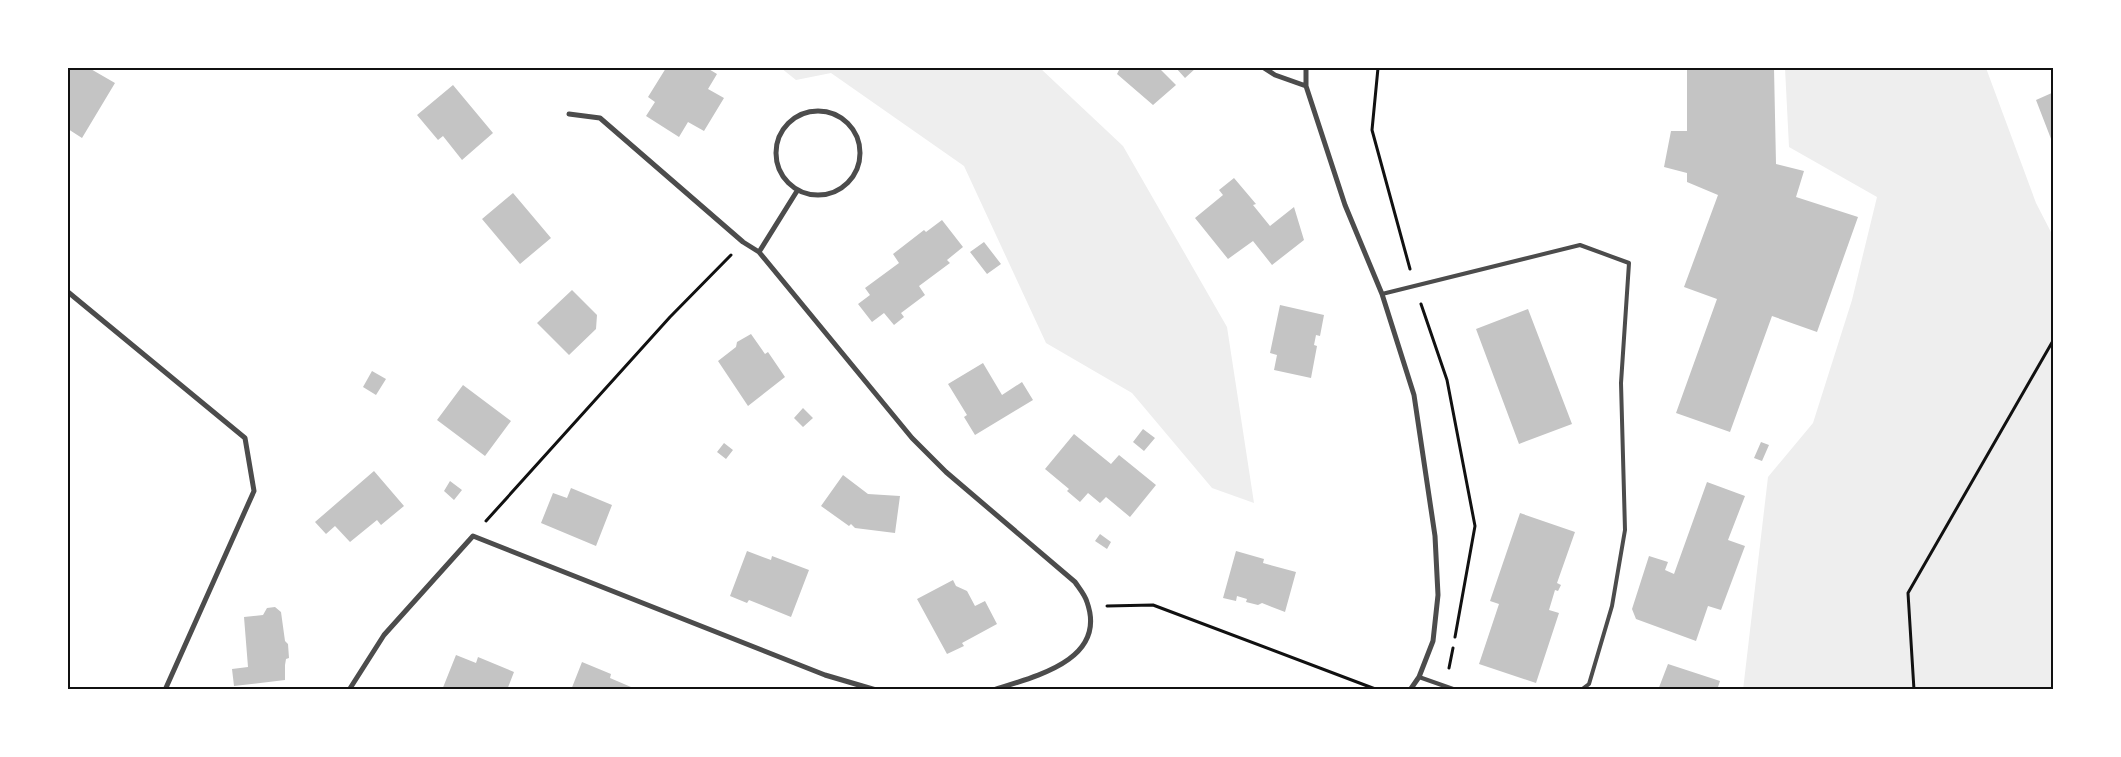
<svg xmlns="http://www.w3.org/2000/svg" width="2121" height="757" font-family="'PT Sans',sans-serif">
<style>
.green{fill:#eee}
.building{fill:#c4c4c4}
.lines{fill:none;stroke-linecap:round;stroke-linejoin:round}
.path{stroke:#111;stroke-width:3}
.service{stroke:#4c4c4c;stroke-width:4}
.minor{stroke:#4c4c4c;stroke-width:5}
.neatline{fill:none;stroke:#111;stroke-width:2}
</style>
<rect width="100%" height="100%" fill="#fff"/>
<path class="green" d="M781 68H1040L1123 146 1227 327 1254 503 1212 488 1132 393 1046 343 964 166 831 73 796 80Z
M1785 68H1986L2036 203 2053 236V689L1743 690 1768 477 1813 423 1852 300 1877 197 1789 147Z"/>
<path class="building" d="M68 68H89L115 83 82 138 68 129Z
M666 68H707L717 74 708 89 724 98 704 131 688 122 679 137 646 116 655 102 648 97Z
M1120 68H1159L1176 85 1153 105 1117 74Z
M1176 68H1196L1185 78Z
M1687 68H1774L1776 164 1804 171 1796 197 1858 217 1817 332 1772 316 1730 432 1676 413 1717 299 1684 287 1718 195 1687 182V173L1664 167 1671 131H1687Z
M453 85 493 133 462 160 443 136 438 140 417 115Z
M2054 92V144H2053L2036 100Z
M1234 178 1256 204 1253 205 1270 226 1294 207 1304 240 1272 265 1253 241 1228 259 1195 218 1223 195 1219 190Z
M513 193 551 238 520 264 482 219Z
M942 220 963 247 947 260 950 263 919 286 925 295 901 313 904 317 894 325 884 313 872 322 858 304 870 295 865 288 899 263 893 254 924 230 926 232Z
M984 242 1001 264 987 274 970 252Z
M572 290 597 315 596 329 569 355 537 323Z
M1280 305 1324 315 1320 336 1316 335 1314 345 1317 346 1311 378 1274 370 1277 355 1270 353Z
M1528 309 1572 424 1519 444 1476 329Z
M751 334 765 354 768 352 785 377 748 406 718 361 736 347 737 342Z
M983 363 1002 395 1022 382 1033 400 975 435 964 417 967 415 948 384Z
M372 371 386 379 376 395 363 387Z
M463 385 511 421 485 456 437 420Z
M803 408 813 418 803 427 794 418Z
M1143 429 1155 438 1144 451 1133 442Z
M1074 434 1111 464 1119 455 1156 485 1130 517 1106 497 1100 503 1088 493 1080 502 1067 491 1069 489 1045 469Z
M1761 442 1769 445 1762 461 1754 458Z
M724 443 733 450 726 459 717 452Z
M374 471 404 506 381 525 377 520 350 542 335 526 326 534 315 522Z
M843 475 868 494 900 496 895 533 855 528 851 524 849 526 821 506Z
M450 481 462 490 454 500 444 491Z
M1707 482 1745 496 1728 540 1745 546 1721 610 1708 606 1696 641 1636 619 1632 609 1649 556 1668 562 1665 570 1674 574Z
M571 488 612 505 596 546 541 523 553 493 567 498Z
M1520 513 1575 532 1557 583 1561 585 1558 591 1555 590 1549 610 1559 613 1536 683 1479 664 1499 604 1490 601Z
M1100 534 1111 542 1107 549 1095 541Z
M747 551 771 560 772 556 809 570 791 617 749 600 747 603 730 596Z
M1236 551 1264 559 1263 563 1296 572 1285 612 1262 603 1258 605 1246 602 1247 599 1237 596 1236 601 1223 598Z
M953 580 956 586 967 591 975 606 985 601 997 624 962 643 964 646 947 654 917 599Z
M275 607 281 612 285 641 288 644 289 658 286 659 285 665V680L234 686 232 669 248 667 244 617 263 615 267 608Z
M456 655 476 663 478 657 514 672 507 690H442Z
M582 662 611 674 610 678 638 690H571Z
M1668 664 1720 681 1717 690H1658Z"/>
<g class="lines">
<path class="path" d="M1378 68 1372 130 1410 269
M1421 304 1447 380 1475 526 1455 637
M486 521 670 317 731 255
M1107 606 1153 605 1378 690
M1449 668 1453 648
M1914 690 1908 593 2054 339"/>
<path class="service" d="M1382 294 1580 245 1629 263 1621 383 1625 530 1612 606 1589 684 1581 690
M1419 677 1456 690"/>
<path class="minor" d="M1264 68 1275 75 1306 86
M1306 68V86L1345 205 1382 294 1414 395 1435 536 1438 595 1433 641 1419 677 1410 690
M776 153a42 42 0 1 1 84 0a42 42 0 1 1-84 0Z
M569 114 600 118 743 242 759 252 912 438 946 472 1075 582C1079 588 1085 595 1087 602 1108 661 1033 677 993 690
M759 252 797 191
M68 292 245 438 254 491 165 690
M349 690 384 635 473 536 825 675 876 690"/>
</g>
<rect width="2121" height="757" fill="none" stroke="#ffffff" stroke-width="138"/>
<rect x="69" y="69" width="1983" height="619" class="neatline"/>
</svg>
